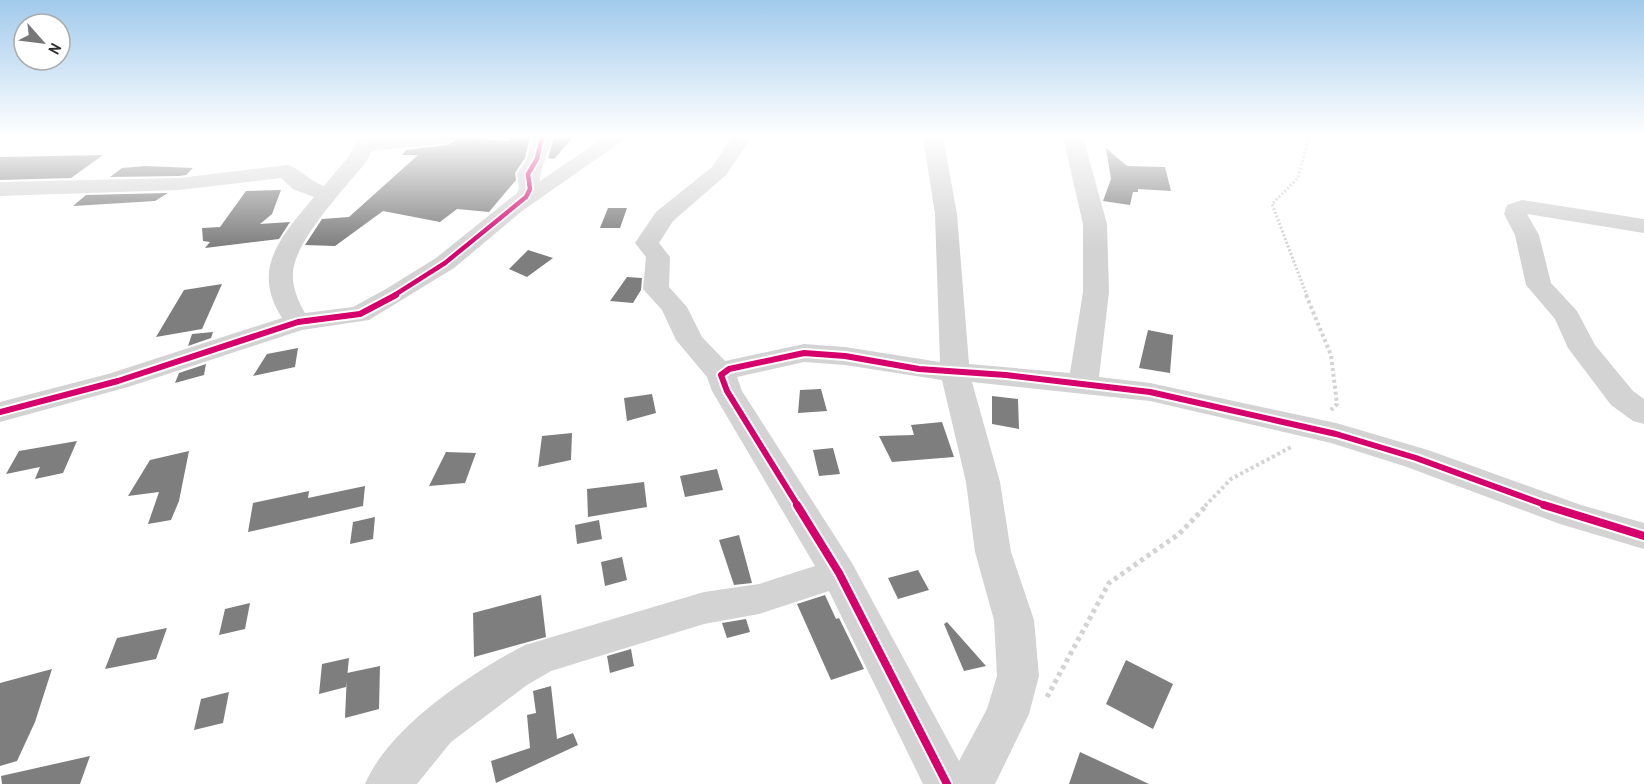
<svg xmlns="http://www.w3.org/2000/svg" width="1644" height="784" font-family="'Archivo Narrow',sans-serif">
<style>
.building{fill:#7e7e7e}
.lines{fill:none;stroke-linecap:round;stroke-linejoin:round}
.path-far2{stroke:#d3d3d3;stroke-width:3;stroke-dasharray:2 2;stroke-linecap:butt}
.path-far1{stroke:#d3d3d3;stroke-width:4;stroke-dasharray:3 3;stroke-linecap:butt}
.path{stroke:#d3d3d3;stroke-width:5;stroke-dasharray:4 4;stroke-linecap:butt}
.minor{fill:#d3d3d3;fill-rule:evenodd}
.cycleway-far2-casing{stroke:#fff;stroke-width:8}
.cycleway-far1-casing{stroke:#fff;stroke-width:10}
.cycleway-casing{stroke:#fff;stroke-width:12}
.cycleway-far2{stroke:#d6006c;stroke-width:4.5}
.cycleway-far1{stroke:#d6006c;stroke-width:6}
.cycleway{stroke:#d6006c;stroke-width:8}
</style>
<rect width="100%" height="100%" fill="#fff"/>
<path class="building" d="M460 137 508 141 510 137H530L525 158 515 173 516 180 489 212 457 209 440 222 383 211 335 246 305 245 322 219 349 217 418 155H402L406 150 448 145Z
M554 137H573L554 159 548 158Z
M1106 148 1127 166 1165 167 1171 191 1138 189V192H1133L1130 205 1103 201 1111 179Z
M103 155 71 178 0 180V157Z
M146 166 193 168 186 175 179 176 110 177 122 168Z
M281 190 272 214 260 224 290 222 279 239 205 248 210 242 203 241 202 228 220 227 246 191Z
M168 193 155 201 73 206 86 195Z
M608 208H627L620 228H600Z
M528 250 553 258 527 277 509 269Z
M627 277 642 278 641 290 633 303 610 301Z
M222 284 202 329 156 337 184 290Z
M1148 330 1173 335 1170 373 1139 368Z
M213 332 211 338 188 346 192 334Z
M298 348 295 367 253 376 267 354Z
M206 364 204 375 175 383 179 373Z
M821 389 827 411 798 413 800 390Z
M652 394 656 413 627 421 624 398Z
M992 396 1018 399 1019 429 992 424Z
M942 422 954 457 892 462 879 436 914 435 911 425Z
M572 433 571 460 538 467 542 436Z
M77 441 63 473 35 479 40 467 6 474 19 451Z
M833 448 840 474 819 476 813 450Z
M189 451 179 501 171 520 148 524 159 492 128 496 150 460Z
M446 452 476 453 465 483 429 486Z
M717 469 723 490 685 497 680 476Z
M644 482 647 507 588 517 587 489Z
M365 486 363 506 248 532 253 503 309 491 308 498Z
M375 517 373 539 350 544 353 522Z
M599 520 602 539 577 544 575 525Z
M739 535 752 583 734 585 719 540Z
M622 557 627 580 605 586 601 562Z
M918 570 929 590 898 599 888 578Z
M541 595 546 637 474 657 473 613Z
M825 595 836 619 839 618 864 669 831 680 797 604Z
M250 603 245 629 219 635 225 609Z
M746 619 750 632 727 638 722 623Z
M947 622 986 666 964 671 944 624Z
M167 628 156 659 105 669 117 638Z
M631 649 634 666 610 673 607 656Z
M349 658 346 687 319 694 322 664Z
M1126 660 1173 684 1153 729 1106 704Z
M380 666 379 709 345 718 347 673Z
M52 669 35 722 17 761 0 766V683Z
M551 686 557 739 573 733 578 745 496 783 491 761 530 748 527 715 536 713 533 691Z
M229 692 223 723 194 730 201 699Z
M1080 752 1149 784H1069Z
M90 756 80 784H2L1 776Z"/>
<g class="lines">
<path class="path-far2" d="M1307 296 1272 204 1298 178 1309 137"/>
<path class="path-far1" d="M1306 295 1331 355 1337 404 1331 410
M1205 506 1231 479 1293 446"/>
<path class="path" d="M1047 697 1109 583 1179 534 1207 505"/>
<path class="minor" d="M373 137H458L448 143 372 151 366 162C346 187 294 241 293 273 292 287 298 301 305 313L353 307 386 289 436 258 517 193 519 189 517 174 527 159 532 137H552C550 148 539 174 540 181L605 137H628L522 211 454 268 369 320 302 330 128 387 0 422V402L108 374 282 318C250 268 282 236 314 197L293 189 281 178 179 190 0 196V182L179 178 287 165C300 168 309 181 324 186L349 156 356 143Z
M732 137H752L726 175 673 221 659 243 670 257 669 287 687 307 702 337 725 361 804 344 845 347 940 362 935 214 923 137H943L957 214 969 364 1070 373 1083 292V224L1063 137H1083L1107 224 1109 292 1099 377 1150 383 1336 423 1428 450 1581 505 1644 523V549L1560 524 1404 466 1331 443 1150 401 972 382 1000 482 1011 552 1034 620 1039 676 1029 714 995 784H923L829 591 759 614 704 624 551 671 527 685 451 742 417 784H365C389 727 471 673 525 645L704 592 759 584 815 566 712 391 707 377 676 340 662 310 643 289 646 257 635 243 656 212 712 167ZM804 362 845 365 942 380 966 482 975 552 994 620 997 676 987 709 959 761 852 563 742 391 737 377Z
M1522 200 1644 219V233L1527 214 1539 235 1551 283 1577 311 1595 345 1633 391 1644 399V424L1633 421 1611 405 1568 348 1555 319 1526 285 1515 235 1504 214 1507 205Z"/>
<defs>
<path id="cycleway-far2" d="M393 296 445 263 526 197 530 189 528 174 537 159 542 137"/>
<path id="cycleway-far1" d="M0 412 118 381 298 322 360 314 396 295
M798 506 727 391 721 375 729 369 804 353 845 356 919 369 1006 375 1150 392 1336 434 1416 458 1548 506"/>
<path id="cycleway" d="M797 505 839 573 947 784
M1544 505 1644 536"/>
</defs>
<use href="#cycleway-far2" class="cycleway-far2-casing"/>
<use href="#cycleway-far1" class="cycleway-far1-casing"/>
<use href="#cycleway" class="cycleway-casing"/>
<use href="#cycleway-far2" class="cycleway-far2"/>
<use href="#cycleway-far1" class="cycleway-far1"/>
<use href="#cycleway" class="cycleway"/>
</g>
<linearGradient id="sky" x2="0" y2="1"><stop stop-color="#a1caec"/><stop offset="0.55" stop-color="#fff"/><stop offset="1" stop-color="#fff" stop-opacity="0"/></linearGradient>
<rect width="1644" height="247" fill="url(#sky)"/>
<g transform="translate(42 42) rotate(118)"><circle r="28" fill="#ffffff" stroke="#ababab" stroke-width="1.5"/>
<path d="M0-4.5L10 22L0 15L-10 22Z" fill="#777777"/>
<text y="-9" font-size="16" font-weight="bold" text-anchor="middle" fill="#2e2e2e">N</text>
</g>
</svg>
